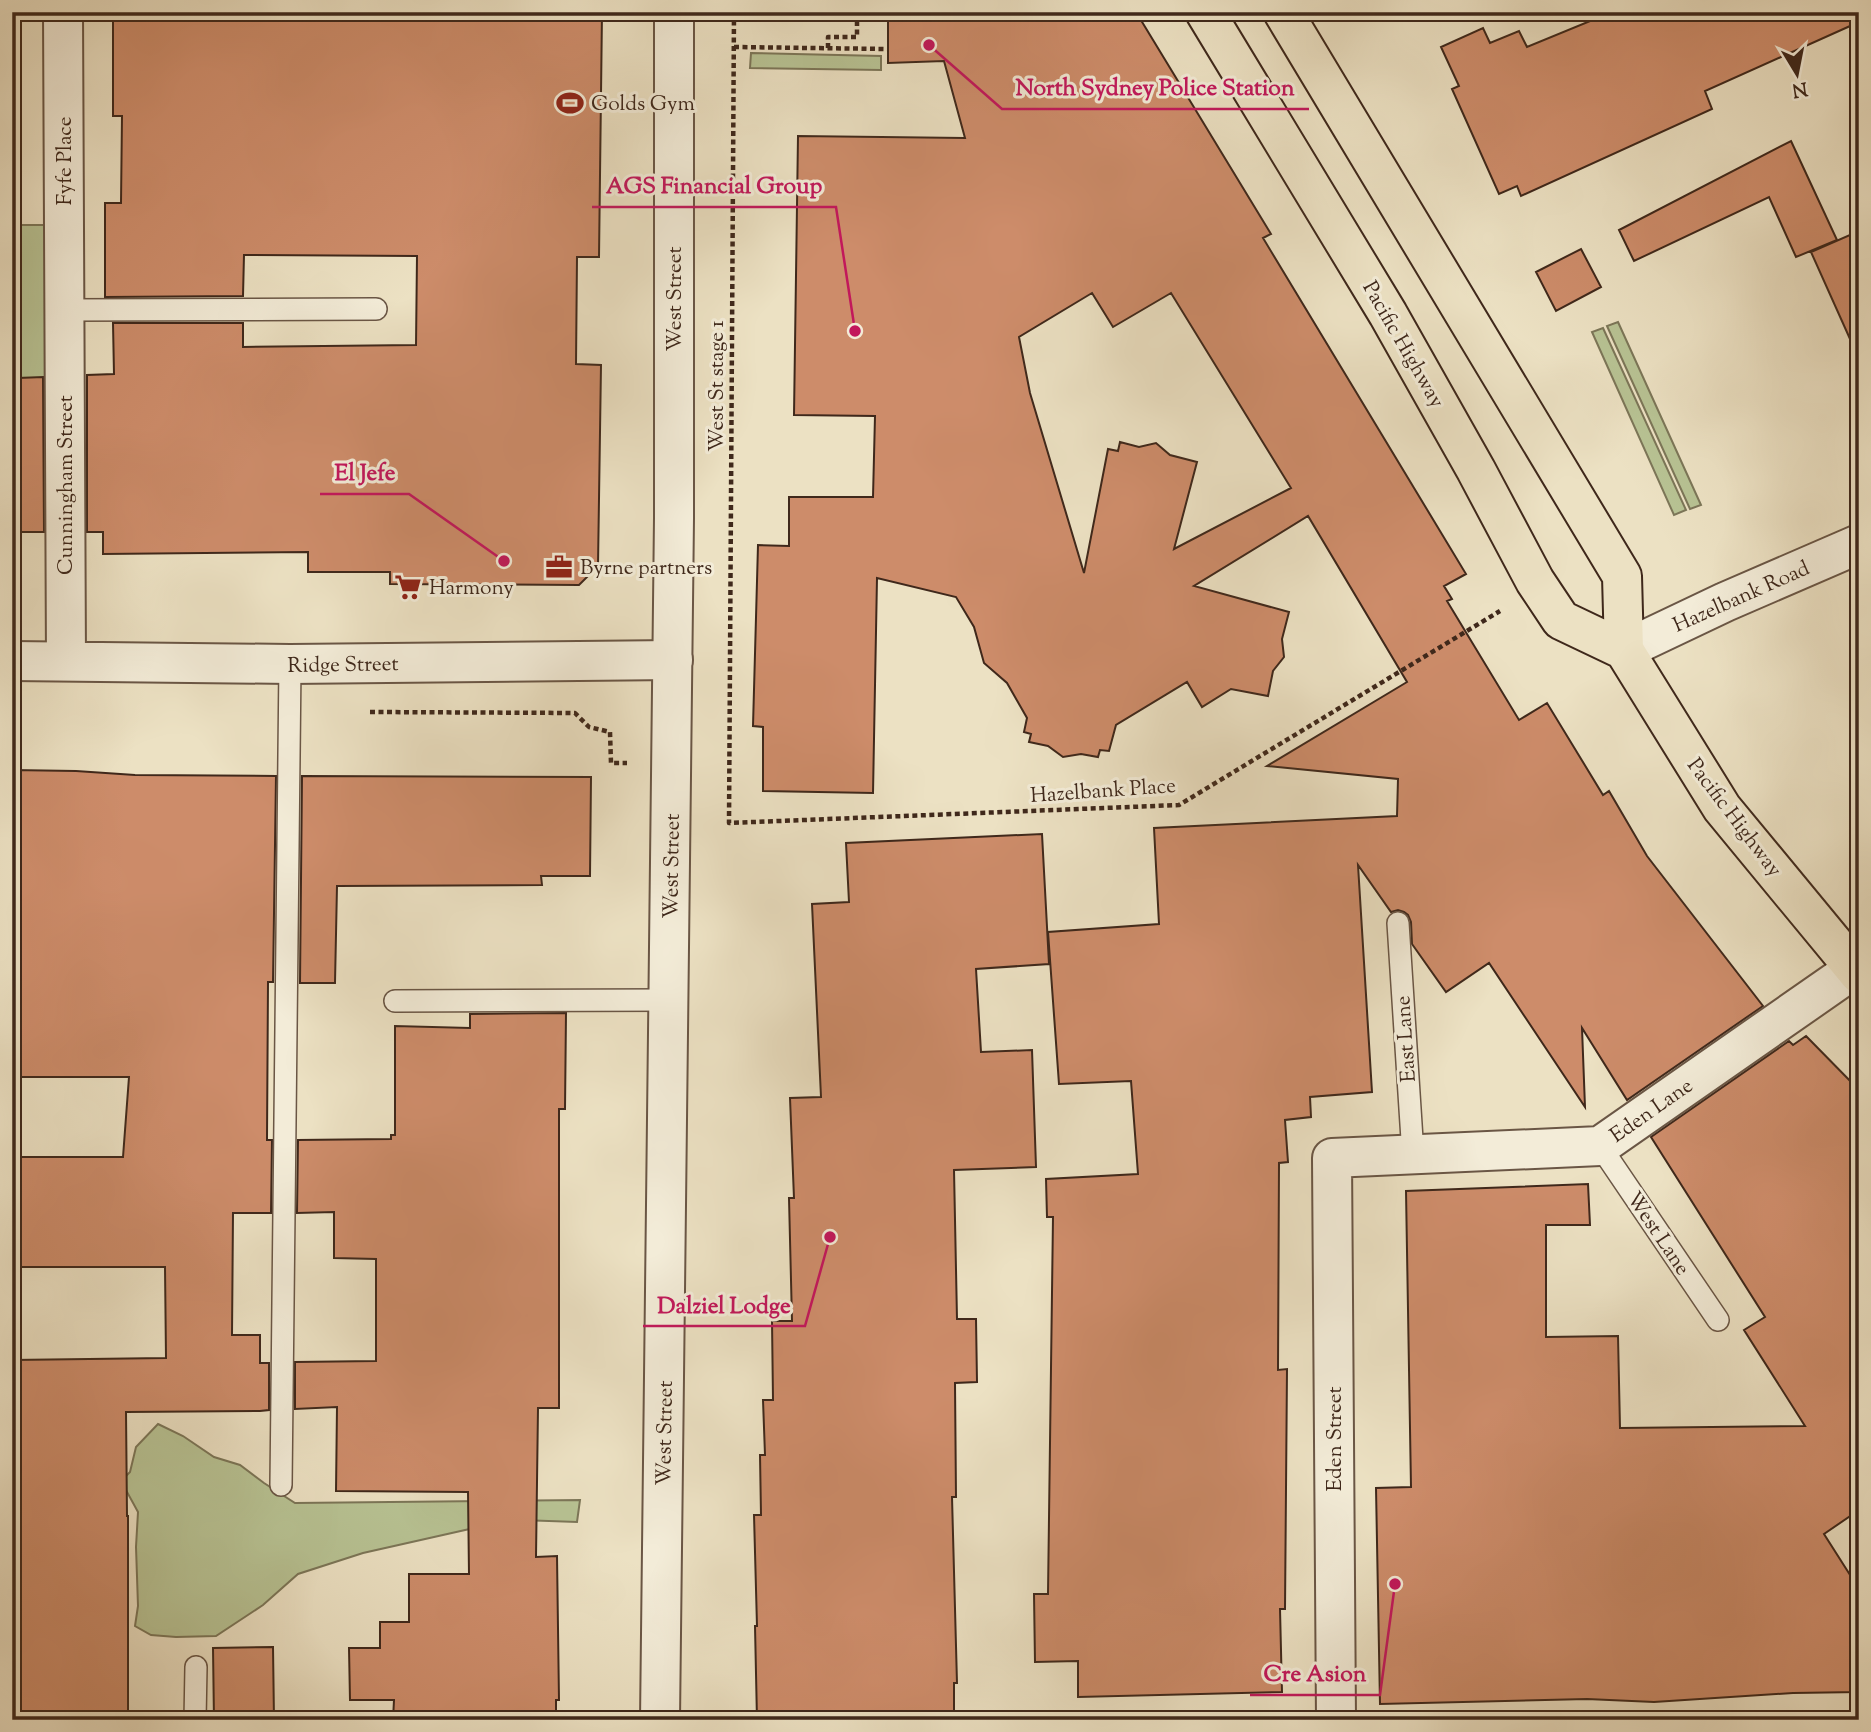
<svg xmlns="http://www.w3.org/2000/svg" width="1871" height="1732" font-family="'Sorts Mill Goudy',serif">
<style>
.green{fill:#b8c394;stroke:#7c7658;stroke-width:2}
.building{fill:#cd8c6a;stroke:#3f281b;stroke-width:2;fill-rule:evenodd}
.lines{fill:none;stroke-linecap:round;stroke-linejoin:round}
.service-casing{stroke:#6a5645;stroke-width:24}
.minor-casing{stroke:#6a5645;stroke-width:42}
.tertiary-casing{stroke:#6a5645;stroke-width:42}
.primary-casing{stroke:#3f281b;stroke-width:42}
.path{stroke:#3f281b;stroke-width:4.5;stroke-dasharray:5 3.5;stroke-linecap:butt}
.service{stroke:#f3ecd8;stroke-width:21}
.minor{stroke:#f3ecd8;stroke-width:38}
.tertiary{stroke:#f3ecd8;stroke-width:38}
.primary{stroke:#ece1c3;stroke-width:38}
.labels{text-anchor:middle;stroke-width:6;stroke-linejoin:round;paint-order:stroke}
.poi-label{font-size:21px;fill:#3f281b;stroke:#f3ecd8;text-anchor:start}
.street-label{font-size:21px;fill:#3f281b;stroke:#f3ecd8}
.leader{fill:none;stroke:#c2185b;stroke-width:2.5}
.callout-dot{fill:#c2185b;stroke:#f3ecd8;stroke-width:2.5}
.callout-label{font-size:23px;text-anchor:middle;font-weight:bold;fill:#c2185b;stroke:#f3ecd8;stroke-width:6;stroke-linejoin:round;paint-order:stroke}
</style>
<rect width="100%" height="100%" fill="#ece1c3"/>
<filter id="stains"><feTurbulence type="fractalNoise" baseFrequency=".00286" numOctaves="4"/><feColorMatrix values="0 0 0 0 .2 0 0 0 0 .09 0 0 0 0 .02 0 0 0 .5 -.17"/></filter>
<radialGradient id="worn" r=".72"><stop offset=".6" stop-color="#630" stop-opacity="0"/><stop offset="1" stop-color="#630" stop-opacity=".3"/></radialGradient>
<path class="green" d="M751 53 881 56V70L750 68Z
M12 225H54L53 532H12Z
M1618 322 1701 505 1690 509 1607 326Z
M1603 328 1686 510 1674 515 1592 332Z
M158 1424 183 1436 214 1457 240 1465 264 1483 295 1503 580 1500 577 1522 520 1520 474 1528 363 1553 298 1574 263 1605 216 1636 176 1637 151 1635 135 1626 138 1606 136 1547 138 1512 121 1481 130 1472 136 1447Z"/>
<path class="building" d="M113 12H602L599 257H577L576 364 601 365 598 566 579 585 390 584V572H308V552L103 554V532H87V375L114 374 113 323H243V347L416 345 417 256 244 255 243 296 105 297V203H121L122 116H113Z
M888 12H1136L1271 234 1263 238 1466 574 1444 586 1452 599 1447 601 1519 720 1547 703 1603 795 1609 791 1647 856 1763 1006 1627 1100 1582 1028 1585 1107 1489 963 1446 992 1412 944 1411 922 1408 915 1404 912 1398 910 1391 912 1358 865 1372 1092 1310 1097 1311 1117 1285 1120 1288 1162 1279 1163 1278 1370 1287 1369 1285 1609H1280L1282 1692 1078 1697V1661L1035 1662 1034 1594H1048L1053 1217H1047L1046 1179 1138 1174 1131 1081 1059 1084 1048 932 1159 924 1154 828 1397 816 1398 779 1267 766 1407 682 1308 516 1194 586 1289 612 1282 639 1284 657 1273 671 1268 696 1231 689 1202 707 1187 682 1116 725 1109 751 1100 750 1098 757 1081 754 1063 757 1048 746 1029 742 1031 734 1024 732 1027 718 1007 683 984 663 974 627 956 597 877 578 873 793 763 791V727L753 726 758 545 789 546V497H873L875 416 794 415 798 136 965 138 944 61 888 63ZM1092 293 1113 327 1171 293 1291 488 1174 549 1197 462 1170 455 1156 443 1139 447 1120 442 1118 451 1108 449 1084 573 1030 393 1019 337Z
M1612 12H1859V22L1705 91 1712 109 1521 196 1517 186 1499 194 1452 89 1459 86 1441 47 1483 28 1490 43 1519 31 1527 47Z
M1791 141 1837 240 1796 257 1769 197 1634 261 1619 230Z
M1859 231V359L1811 252Z
M1581 249 1601 287 1556 311 1536 272Z
M43 377 44 532H17L18 378Z
M12 770 76 771 135 775 276 776 273 982H268L267 1140H272L271 1213H233L232 1335H260V1363H269V1410L260 1411 126 1412 127 1516H128V1720H12V1360L166 1358 165 1267H12V1157H123L129 1077H18V873H12Z
M302 776 591 777 590 876H541L542 885 337 886 335 983H300Z
M1042 834 1049 964 976 969 981 1052 1032 1050 1036 1167 954 1170 957 1319H976L977 1382 955 1383 956 1497H952L957 1683H954V1720H757L755 1626H757L754 1515H761L760 1455H765L763 1400H773L772 1321H792L789 1198H794L790 1098 821 1097 812 904 849 902 846 843Z
M566 1013 565 1109H559V1408H538L536 1557 557 1556 559 1700H556V1720H393L394 1700H350L349 1648H380V1622H409V1574H469L468 1492 336 1491 337 1407 295 1409V1362L376 1361V1259L334 1258V1212L297 1213 298 1140 391 1139V1135H395V1026L470 1028V1014Z
M1806 1036 1859 1090V1510L1824 1534 1859 1589V1692L1793 1693 1654 1702 1587 1699 1380 1704 1376 1488 1411 1487 1406 1191 1588 1184 1590 1225H1546V1337L1618 1336 1620 1428 1805 1426 1744 1330 1765 1317 1651 1137 1789 1041 1793 1045Z
M273 1647 274 1720H214L213 1648Z"/>
<g class="lines">
<defs>
<path id="service" d="M65 310 376 309
M1398 923 1413 1155
M395 1001 669 1000
M1600 1146 1718 1320
M281 1485 290 664
M195 1720 196 1667"/>
<path id="minor" d="M63 12 66 661
M1624 650 1725 602 1859 544
M12 661 290 664 673 660
M1336 1720 1332 1158 1600 1146 1854 969"/>
<path id="tertiary" d="M660 1720 674 518V12"/>
<path id="primary" d="M1205 12 1388 314 1476 470 1535 581 1561 620 1624 650
M1283 12 1622 576 1624 650 1722 808 1859 974"/>
</defs>
<use href="#service" class="service-casing"/>
<use href="#minor" class="minor-casing"/>
<use href="#tertiary" class="tertiary-casing"/>
<use href="#primary" class="primary-casing"/>
<path class="path" d="M734 12 729 823 1179 805 1500 611
M734 47 888 49
M828 48V37H857V16
M370 712 575 713 589 727 610 732 611 763H627"/>
<use href="#service" class="service"/>
<use href="#minor" class="minor"/>
<use href="#tertiary" class="tertiary"/>
<use href="#primary" class="primary"/>
</g>
<defs>
<symbol id="stadium-bare" viewBox="-9 -9 18 18"><path d="M0-5a6.5 5 0 1 0 0 10a6.5 5 0 1 0 0-10ZM-3.5-1.8h7v3.6h-7Z" fill="#8f2418" stroke="#f3ecd8" stroke-width="2.5" paint-order="stroke"/></symbol>
<symbol id="office-bare" viewBox="-9 -9 18 18"><path d="M-6-3h4V-5.5h4V-3h4V5H-6ZM-1-4.5V-3h2v-1.5ZM-6 0V1H6V0Z" fill="#8f2418" stroke="#f3ecd8" stroke-width="2.5" paint-order="stroke"/></symbol>
<symbol id="supermarket-bare" viewBox="-9 -9 18 18"><path d="M-6-5.5h2.5l.6 2H6L4.5 2H-2.5L-4.4-4H-6ZM-1.5 3.2a1.3 1.3 0 1 0 .1 0ZM3 3.2a1.3 1.3 0 1 0 .1 0Z" fill="#8f2418" stroke="#f3ecd8" stroke-width="2.5" paint-order="stroke"/></symbol>
</defs>
<g fill-rule="evenodd">
<use href="#stadium-bare" x="551" y="84" width="38" height="38"/>
<use href="#office-bare" x="540" y="548" width="38" height="38"/>
<use href="#supermarket-bare" x="389" y="568" width="38" height="38"/>
</g>
<g class="labels">
<g class="poi-label">
<text x="591" y="110">Golds Gym</text>
<text x="580" y="574">Byrne partners</text>
<text x="429" y="594">Harmony</text>
</g>
<g class="street-label">
<text transform="translate(64 161) rotate(-90)" y="7">Fyfe Place</text>
<text transform="translate(674 299) rotate(-90)" y="7">West Street</text>
<text transform="translate(1404 344) rotate(60)" y="7">Pacific Highway</text>
<text transform="translate(716 386) rotate(-90)" y="7">West St stage 1</text>
<text transform="translate(65 485) rotate(-90)" y="7">Cunningham Street</text>
<text transform="translate(1741 596) rotate(-24)" y="7">Hazelbank Road</text>
<text transform="translate(343 664) rotate(-1)" y="7">Ridge Street</text>
<text transform="translate(1103 790) rotate(-4)" y="7">Hazelbank Place</text>
<text transform="translate(1735 817) rotate(53)" y="7">Pacific Highway</text>
<text transform="translate(671 866) rotate(-89)" y="7">West Street</text>
<text transform="translate(1405 1039) rotate(-94)" y="7">East Lane</text>
<text transform="translate(1651 1110) rotate(-35)" y="7">Eden Lane</text>
<text transform="translate(1659 1233) rotate(56)" y="7">West Lane</text>
<text transform="translate(664 1433) rotate(-89)" y="7">West Street</text>
<text transform="translate(1334 1439) rotate(-90)" y="7">Eden Street</text>
</g>
</g>
<path class="leader" d="M929 45L1002 109H1309M855 331L836 207H592M504 561L409 494H320M830 1237L805 1326H643M1395 1584L1380 1695H1250"/>
<g class="callout-dot">
<circle cx="929" cy="45" r="7"/>
<circle cx="855" cy="331" r="7"/>
<circle cx="504" cy="561" r="7"/>
<circle cx="830" cy="1237" r="7"/>
<circle cx="1395" cy="1584" r="7"/>
</g>
<g class="callout-label">
<text x="1155" y="95">North Sydney Police Station</text>
<text x="714" y="193">AGS Financial Group</text>
<text x="365" y="480">El Jefe</text>
<text x="724" y="1313">Dalziel Lodge</text>
<text x="1315" y="1681">Cre Asion</text>
</g>
<rect width="1871" height="1732" fill="none" stroke="#ece1c3" stroke-width="42"/>
<rect x="14" y="14" width="1843" height="1704" fill="none" stroke="#3f281b" stroke-width="3.5"/>
<rect x="21" y="21" width="1829" height="1690" fill="none" stroke="#3f281b" stroke-width="2"/>
<g transform="translate(1797 74) rotate(170)" stroke="#f3ecd8" stroke-width="5" paint-order="stroke">
<path d="M0-5L12 26L0 18L-12 26Z" fill="#3f281b"/>
<text y="-10" font-size="19" font-weight="bold" text-anchor="middle" fill="#3f281b">N</text>
</g>
<rect width="100%" height="100%" filter="url(#stains)"/>
<rect width="100%" height="100%" fill="url(#worn)"/>
</svg>
